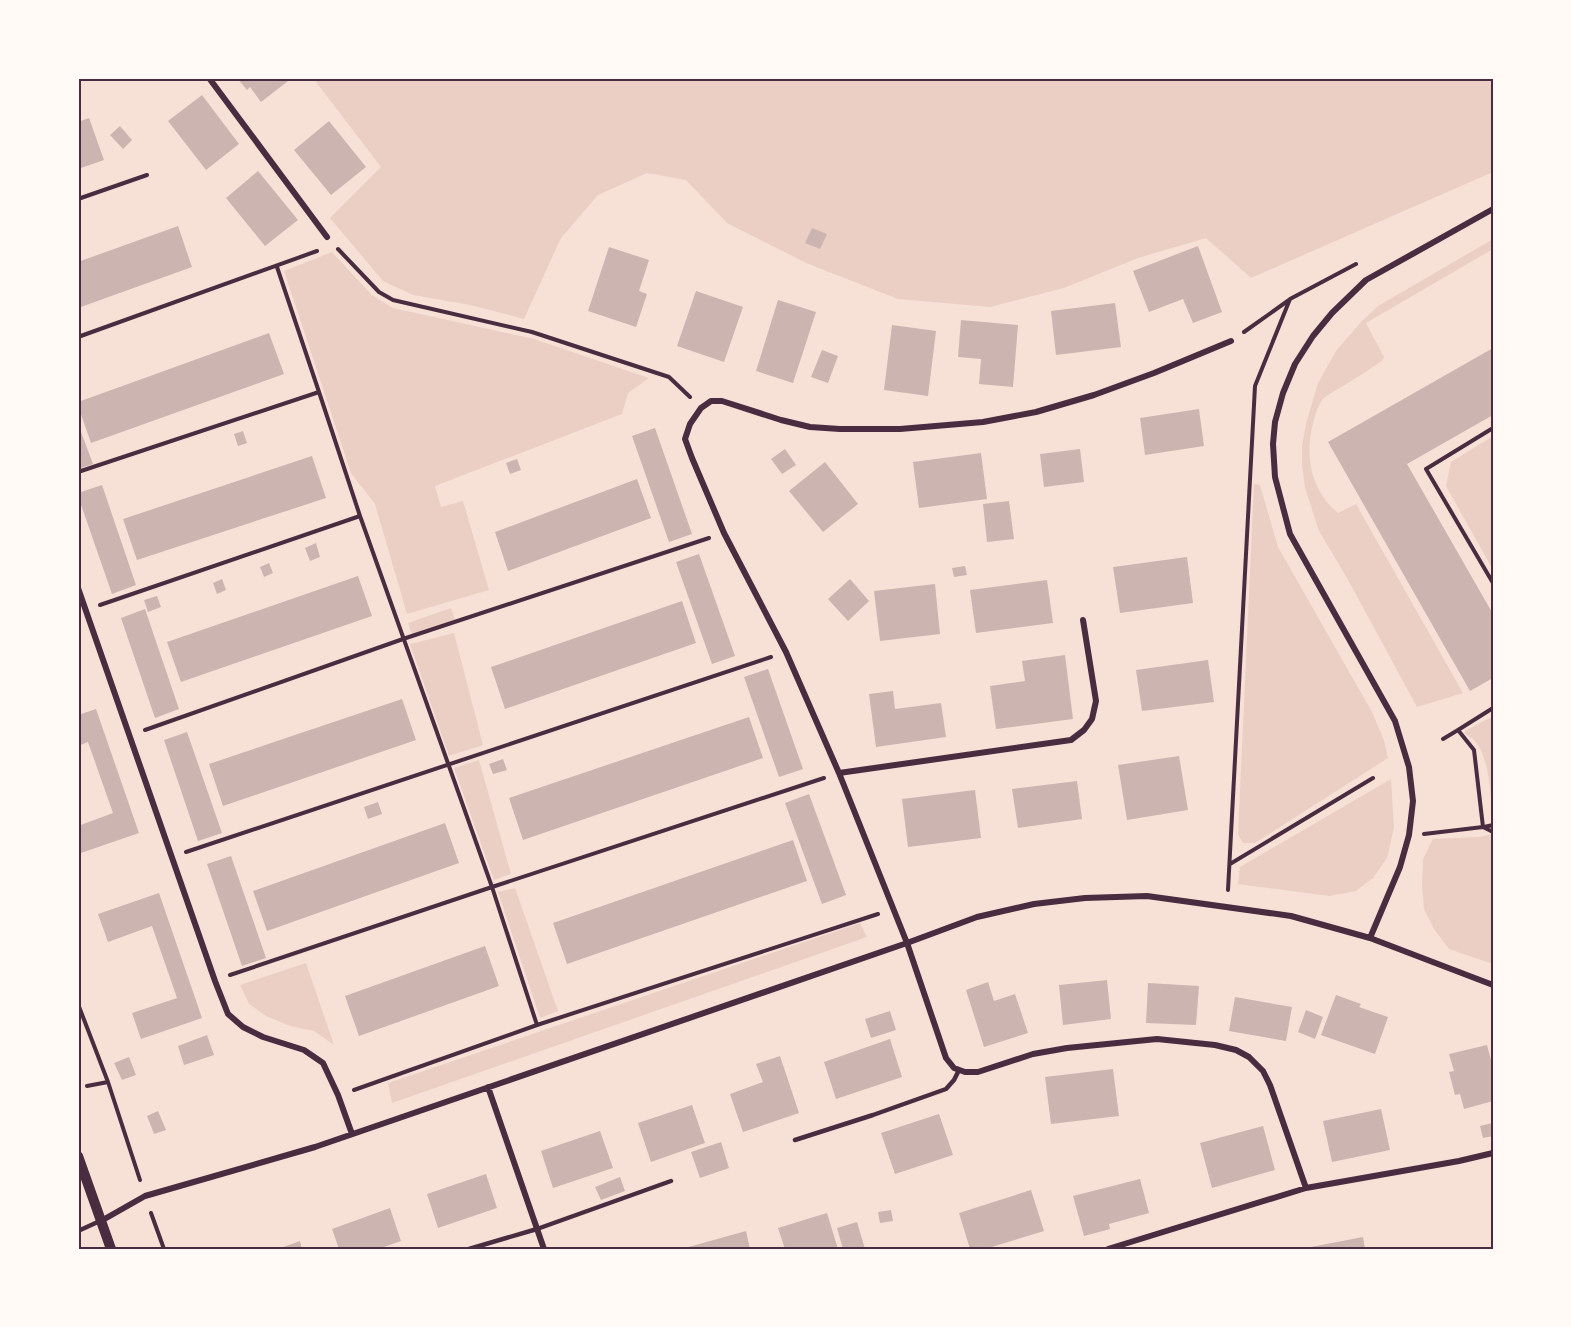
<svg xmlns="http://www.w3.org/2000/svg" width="1571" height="1327" font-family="Merriweather,serif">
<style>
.green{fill:#ebcfc5}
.building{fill:#ccb4b1}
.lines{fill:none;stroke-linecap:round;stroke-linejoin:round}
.path{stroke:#4a2c40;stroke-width:4}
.service{stroke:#4a2c40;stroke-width:4.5}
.minor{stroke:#4a2c40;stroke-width:6}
.tertiary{stroke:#4a2c40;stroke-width:10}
.neatline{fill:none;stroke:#4a2c40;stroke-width:2}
</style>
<rect width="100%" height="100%" fill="#f7e1d7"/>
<path class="green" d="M313 78H1493V172L1251 278 1206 238 1138 258 1064 288 990 307 898 299 806 263 727 223 686 180 647 173 598 195 561 238 524 319 470 305 413 295 383 281 330 218 381 167Z
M1493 239V249L1366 323 1384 357 1382 361C1369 370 1356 378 1343 386 1337 390 1328 394 1323 399 1318 405 1316 413 1314 420 1304 453 1310 490 1338 513L1356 504 1463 693 1417 707 1347 578 1319 531 1305 488 1302 465V446L1306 424 1318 383 1336 351 1361 322 1378 306Z
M332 252 372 295 393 308 534 339 649 378 628 393 622 414 435 486 441 507 463 501 489 590 407 614 375 504 351 473 284 271Z
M1493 436V570L1446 486 1451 462Z
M1254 484 1260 485 1278 547 1372 712 1384 740 1388 758 1255 843H1243L1238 834Z
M451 608 455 620 412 635 408 623Z
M454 633 483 745 449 756 410 644Z
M1493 716V817C1490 796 1490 755 1473 739 1470 737 1468 736 1465 734V731Z
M479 760 511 874 494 880 454 768Z
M1391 779 1394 828 1387 858 1373 878 1356 891 1329 896 1238 884 1240 867Z
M1493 834V964L1449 949 1434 929 1424 909 1422 885 1423 859 1433 839 1479 837Z
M515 888 558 1011 540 1018 498 892Z
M860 923 867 937 392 1103 388 1083Z
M306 963 334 1045 314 1031 290 1026 266 1016 249 1004 240 985Z"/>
<path class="building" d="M237 78H292L261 102 250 87 247 90Z
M202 95 239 144 206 170 168 121Z
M89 118 104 160 78 169V122Z
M329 121 366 167 331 195 294 150Z
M120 126 132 140 123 149 110 135Z
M258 171 298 220 265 246 226 198Z
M178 226 192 267 78 308V262Z
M812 228 827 234 820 249 805 243Z
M1198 246 1222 312 1193 323 1183 299 1149 312 1133 271Z
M609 247 649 260 639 291 647 294 636 327 588 311Z
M696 291 743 307 724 362 677 346Z
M778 300 816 312 793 383 756 371Z
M1115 303 1121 347 1056 355 1051 311Z
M961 320 1018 325 1013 387 979 384 981 359 958 357Z
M892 325 936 331 928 396 884 390Z
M269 333 284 374 91 443 78 406V402Z
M1493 348V415L1407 464 1493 614V678L1470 691 1328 442Z
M822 350 838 356 828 383 811 377Z
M1199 409 1204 446 1145 455 1140 418Z
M78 424 93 464 78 469Z
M655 428 692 534 669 542 632 436Z
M243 431 247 443 238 446 234 434Z
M785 449 796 465 782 474 771 459Z
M1080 449 1084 482 1044 487 1040 454Z
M981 453 987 499 919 508 913 462Z
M312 456 326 498 137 560 123 519Z
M517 459 521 470 510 474 506 463Z
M825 462 858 504 823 532 789 491Z
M637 479 651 518 508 571 495 532Z
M102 485 136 585 112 594 78 496V493Z
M1009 501 1014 539 987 542 983 504Z
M316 543 320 557 310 561 305 548Z
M699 554 735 656 712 664 676 562Z
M1187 557 1193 603 1120 613 1113 567Z
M269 563 273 573 264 577 260 567Z
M965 566 967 575 954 577 952 568Z
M358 576 372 616 181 682 167 642Z
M222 579 226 590 217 594 213 583Z
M850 579 869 601 848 621 828 599Z
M1047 580 1053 623 976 633 970 590Z
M935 584 940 634 880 641 874 591Z
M157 596 161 607 148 612 144 600Z
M682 601 696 643 505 709 491 667Z
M145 609 179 709 155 718 121 618Z
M1065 655 1073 719 996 729 990 686 1025 681 1022 661Z
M1208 660 1214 702 1142 711 1136 670Z
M768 669 803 769 779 777 744 677Z
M893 691 895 709 941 703 946 737 876 747 869 694Z
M402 699 416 740 223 806 209 764Z
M96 709 139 833 78 854V826L113 813 88 742 78 746V715Z
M749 717 763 758 523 840 509 798Z
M187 732 222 833 198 841 164 740Z
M1179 756 1188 810 1127 820 1118 765Z
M503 759 507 770 493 774 489 764Z
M1077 781 1082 819 1018 828 1012 789Z
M975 790 981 838 908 847 902 799Z
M809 794 846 895 822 904 785 803Z
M378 802 382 814 368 819 364 807Z
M445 823 459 863 267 931 253 891Z
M793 840 807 881 567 964 553 923Z
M231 856 266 958 242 966 207 864Z
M159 893 202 1018 141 1039 132 1013 177 998 152 926 108 942 98 914Z
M485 946 499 986 359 1036 345 996Z
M1107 980 1111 1019 1063 1025 1059 985Z
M988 982 994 1001 1015 994 1028 1033 984 1047 966 990Z
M1148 983 1199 986 1196 1025 1146 1023Z
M1336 995 1361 1004 1359 1007 1388 1017 1375 1054 1321 1035Z
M1235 997 1292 1007 1286 1041 1229 1031Z
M1306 1010 1323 1017 1315 1039 1298 1032Z
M890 1011 896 1030 871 1038 865 1019Z
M207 1035 214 1055 184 1065 178 1046Z
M890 1039 902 1077 836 1099 824 1062Z
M1487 1045 1491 1060 1493 1059V1101L1464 1109 1460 1094 1455 1095 1449 1072 1454 1071 1449 1054Z
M780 1056 799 1113 743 1132 730 1094 763 1082 756 1064Z
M129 1057 136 1075 122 1080 114 1063Z
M1113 1069 1119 1116 1051 1124 1045 1077Z
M692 1105 705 1143 651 1162 638 1123Z
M1381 1109 1390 1150 1332 1162 1323 1121Z
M158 1111 166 1130 154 1134 147 1116Z
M939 1114 953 1155 895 1174 881 1133Z
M1493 1123V1136L1483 1138 1480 1126Z
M1263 1126 1275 1170 1212 1188 1200 1143Z
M600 1131 613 1168 553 1188 541 1151Z
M721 1142 729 1168 700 1178 691 1152Z
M486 1174 497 1208 438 1228 427 1194Z
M620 1177 625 1191 601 1200 595 1187Z
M1140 1179 1149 1213 1109 1224 1110 1229 1084 1236 1073 1196Z
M1031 1190 1044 1231 985 1249H970L959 1213Z
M390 1208 401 1241 378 1249H339L332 1229Z
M891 1210 893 1221 880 1223 878 1212Z
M827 1213 838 1249H785L778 1228Z
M857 1222 865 1249H843L837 1228Z
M746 1231 750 1249H685V1248Z
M1363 1237 1365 1249H1306V1248Z
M300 1241 302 1249H278Z"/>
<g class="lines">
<path class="path" d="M78 199 147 175
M338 249 379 292 393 300 532 332 669 377 690 397
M277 267 319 392
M1244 332 1289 300
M78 337 317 251
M1493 428 1426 469 1493 583
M78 472 319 392 360 516
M100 605 360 516 492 887 537 1025
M145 730 403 639 709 538
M1458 730 1493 708
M1483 827 1493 832
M1484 827 1493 825
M1424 834 1483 827 1474 750 1458 730 1443 739
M186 852 771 657
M1230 864 1373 778
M1228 890 1255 386 1290 299 1356 264
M230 975 492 887 824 778
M78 1004 108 1082 140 1180
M87 1086 108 1082
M354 1090 537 1025 878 914
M151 1213 164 1249"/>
<path class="service" d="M795 1140 873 1115 946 1089 954 1080 959 1070
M78 1231 100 1221
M469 1249 537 1229 671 1181"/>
<path class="minor" d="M209 78 327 237
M1231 341 1154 373 1094 395 1036 412 983 422 900 429H840L810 427 781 420 722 401H711L701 408 690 424 685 439 692 458 724 533 786 652 839 773 907 943 946 1058 954 1068 965 1072H978L1033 1054 1067 1048 1157 1039 1215 1045 1236 1050 1249 1057 1263 1071 1270 1085 1306 1188
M78 588 215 981 228 1014 243 1027 263 1037 304 1050 323 1063 338 1095 352 1134
M839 773 1071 740 1084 730 1092 719 1096 701 1083 620
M1370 938 1400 867 1409 835 1413 801 1409 767 1395 721 1290 534 1275 477 1273 444 1275 422 1283 393 1295 364 1313 336 1332 313 1366 280 1493 209
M488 1087 544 1249
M101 1221 145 1196 315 1147 907 943 977 917 1034 904 1085 898 1147 896 1291 916 1370 938 1493 985
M1108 1249 1306 1188 1459 1161 1493 1153"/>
<path class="tertiary" d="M78 1156 111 1249"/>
</g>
<rect width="1571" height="1327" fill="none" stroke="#fffaf5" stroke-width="159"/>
<rect x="80" y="80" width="1412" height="1168" class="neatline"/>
</svg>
